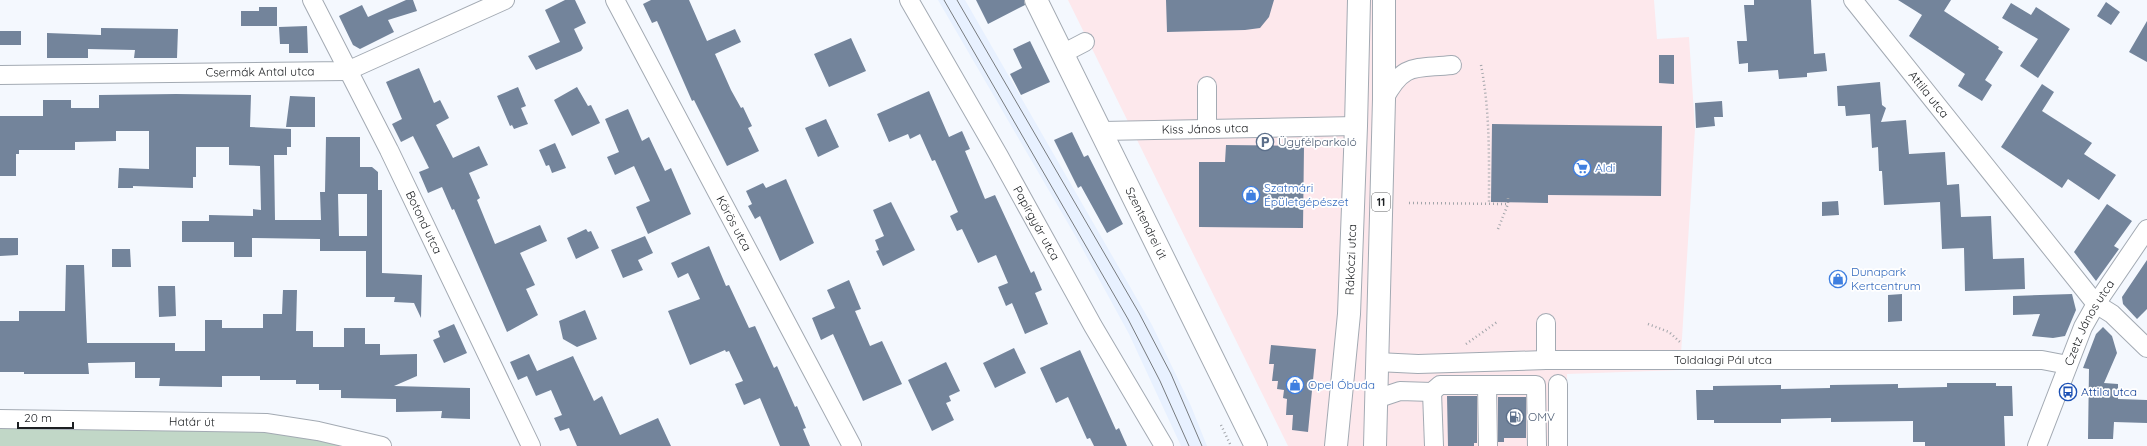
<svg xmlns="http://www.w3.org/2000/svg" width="2147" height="446" font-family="Quicksand,sans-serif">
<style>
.commercial{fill:#fde8ec}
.built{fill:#e8f1ff}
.green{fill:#c1d7c7}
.building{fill:#73849b;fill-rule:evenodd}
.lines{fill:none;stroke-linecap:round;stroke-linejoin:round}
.minor-casing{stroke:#a3aab3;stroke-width:20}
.major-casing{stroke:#a3aab3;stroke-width:24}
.path{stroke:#a2a5aa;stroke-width:2.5;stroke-dasharray:1 3;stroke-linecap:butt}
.minor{stroke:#fff;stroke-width:18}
.major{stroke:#fff;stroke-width:22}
.tram{stroke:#767a7e;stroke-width:1}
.labels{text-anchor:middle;stroke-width:3.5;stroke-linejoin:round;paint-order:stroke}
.shield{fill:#fff;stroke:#606264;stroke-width:1}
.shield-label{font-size:11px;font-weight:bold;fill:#1c1f22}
.street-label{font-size:12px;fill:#1c1f22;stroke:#fff}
.service-label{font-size:12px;fill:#4e5e75;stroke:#fff;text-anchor:start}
.shop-label{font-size:12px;fill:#366cbe;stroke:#fff;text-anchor:start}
.transit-label{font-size:12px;fill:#164399;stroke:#fff;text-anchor:start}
</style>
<rect width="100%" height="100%" fill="#f4f8fe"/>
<path class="commercial" d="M1068 0H1654L1657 39 1689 37 1695 129 1680 370 1567 374V446H1288Z"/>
<path class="built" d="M938 0H965L1152 325 1191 406 1207 446H1181L1129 334 1076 237Z"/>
<path class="green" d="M266 423 378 446H0V425Z"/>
<path class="building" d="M406 0H413L417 11 388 20 394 32 360 49 353 45 339 16 362 5 368 17Z
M565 0H575L586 23 574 29 583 48 581 51 536 70 528 56 560 42 545 10Z
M651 0H689L707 41 735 29 741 42 715 54 731 90 741 108 743 107 752 126 748 128 759 151 727 166 694 100 692 101 657 21 652 23 643 4Z
M976 0H1024L1025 5 988 24Z
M1166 0H1274L1269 17 1260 28 1245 30 1167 32Z
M1754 0H1811L1814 54 1825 53 1827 71 1807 73V77L1779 79 1778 70 1748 72V63L1739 64 1737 41H1747L1744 5H1754Z
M1898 0H1951L1944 11 1999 47 1998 49 2003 52 1985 80 1992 85 1982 101 1958 86 1965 74 1909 36 1922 15Z
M2106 2 2120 12 2111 25 2097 16Z
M2011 3 2031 15 2036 7 2070 29 2038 78 2020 66 2038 39 2002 18Z
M259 7H277V26H241V11H259Z
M2147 21V62L2129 52Z
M307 26 308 53H289V44H280L279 27Z
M101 28 178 29 177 58H134L135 50 88 49V58H47V33L101 35Z
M0 31H21V45H0Z
M851 38 866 71 829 87 814 54Z
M1030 41 1050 82 1021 95 1010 74 1022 68 1013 49Z
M1659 55H1674V84L1659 83Z
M419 68 434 103 440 100 449 118 436 125 453 158 479 146 488 165 469 173 480 198 477 200 495 244 540 225 547 241 520 253 535 285 526 289 538 315 507 332 454 209 452 210 442 187 428 193 419 172 429 168 413 136 401 142 392 124 402 119 386 82Z
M1880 82 1882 105 1886 108 1881 122 1906 120 1909 154 1945 152 1947 185 1959 184 1961 217 1991 216 1993 259 2024 258 2025 289 1965 291 1964 248 1942 249 1940 202 1884 205 1882 171H1879L1878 147 1872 148 1870 114 1846 116 1845 106H1838L1837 86Z
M2042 84 2054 92 2042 111 2092 143 2084 154 2116 175 2099 200 2068 179 2062 188 2001 147Z
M518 87 526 106 521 108 528 124 514 129 512 125 510 126 497 96Z
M577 87 588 106 591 105 600 123 572 136 554 100Z
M929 91 949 137 962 131 970 149 965 151 985 199 995 195 1031 273 1034 271 1042 290 1035 293 1048 324 1025 334 1012 303 1006 306 998 287 1008 283 996 255 978 263 962 229 957 231 950 216 958 212 935 160 932 161 920 134 910 139 908 134 889 142 877 114Z
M176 94 251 95 250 127 291 129V147H287V155H274L275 220H321L320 192H325L326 137H360V167H372L378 172V190H382V273L422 275 421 318 414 303 394 302 395 297H366V251H320V239L252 238V257H234V242H182V221H209V215L253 216V209L261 210 260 166 229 165V147H196V177H193V188L133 186V188H118L119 168 149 169V131H116V141L75 142V150H19V154H16V176H0V116H43V100H71V108H99V95ZM338 194H367V236H339Z
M290 96 315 97V127H286Z
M1722 101 1723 117H1714L1715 126 1696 128 1695 103Z
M628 109 642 141 649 137 665 171 671 168 691 214 648 234 636 207 650 201 634 166 615 175 607 157 619 152 605 119Z
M826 119 839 147 818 157 805 128Z
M1492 124 1662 126 1661 196 1548 195V203L1491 202Z
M1072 132 1084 157 1088 155 1123 224 1107 233 1081 186 1078 188 1054 140Z
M555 143 566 168 552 173 549 165 546 166 539 150Z
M1226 145 1304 146 1303 228 1199 227V162H1225Z
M786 179 814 243 780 261 760 216 755 219 748 206 752 204 746 191 763 183 766 188Z
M1838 201 1839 215 1822 216V202Z
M891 202 915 250 883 266 876 251 879 250 875 240 884 236 873 210Z
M2107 204 2132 221 2114 246 2119 249 2096 281 2074 252Z
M586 229 588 232 591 231 599 248 576 259 567 238Z
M645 236 653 253 638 260 643 270 623 278 611 250Z
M0 238H18V255L0 256Z
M709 246 726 286 729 285 749 328 755 326 774 368 777 366 795 407 797 406 806 428 803 429 810 446H780L760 398 744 405 735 384 743 381 729 351 726 352 725 350 690 365 668 311 700 299 688 273 678 278 671 263Z
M112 249H130L131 267H112Z
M2147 260V309L2137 319 2123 304 2122 297Z
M66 265H84L87 343H175V351H205V320H222V328H263V314H282L283 290H297L296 331H313V347H344V328H365V344H380V355L417 354V376L394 386 470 388V419L441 418 442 411 396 412V399L341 398V390H319V384H296V380H260V376H222V387L159 386 160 378H135V362L88 363 89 374H24V372H0V321H19V311H65Z
M849 280 861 309 855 311 870 346 882 341 902 384 863 401 833 334 821 340 812 318 835 308 827 290Z
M158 286H175L176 316 159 317Z
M1902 294V321L1888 322V295Z
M2072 294 2076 310 2065 336 2053 338 2032 336 2040 314 2013 315V296Z
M585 310 597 339 577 347 563 339 559 321Z
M454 324 467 353 444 363 433 340 440 337 438 331Z
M2103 327 2112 336 2117 353 2104 383 2118 384V399L2147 400V423L2114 422 2113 439H2088L2089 369 2083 368 2096 334Z
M1271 345 1316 349 1308 432 1292 430 1293 415H1286L1287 399 1283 398 1284 390 1277 389 1278 381H1272L1274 364H1269Z
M1014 348 1026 373 995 388 983 363Z
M1080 350 1116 430 1119 428 1127 446H1094L1090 438 1087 439 1068 397 1056 403 1040 368Z
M529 354 537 371 573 356 594 401 602 396 620 435 658 418 671 446H577L569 428 560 431 554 418 562 415 551 390 536 396 527 376 518 380 510 362Z
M946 362 960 391 949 396 951 401 946 403 954 420 932 431 908 380Z
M1947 383H1996V386H2012L2013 416H2004L2005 446H1925V442H1913V421L1831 422V418L1781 419V423H1714V420H1697L1696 390H1713V386L1781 385V389L1830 388V385L1898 384V388L1947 387Z
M1447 396H1477V443H1474V446H1448Z
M1498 397H1526V438H1504V442H1498Z"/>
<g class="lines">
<defs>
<g id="minor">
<path id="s1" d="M312 0 389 150 531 446"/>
<path id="s2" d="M615 0 852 446"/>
<path id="s3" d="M909 0 999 156 1093 326 1164 446"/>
<path id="s4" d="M1853 0 2096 304 2112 314 2147 348"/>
<path d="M1062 54 1085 42"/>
<path id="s5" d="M0 75 347 71 505 0"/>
<path d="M1384 99C1404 62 1414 69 1452 65"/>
<path d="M1207 129V86"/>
<path id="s6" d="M1102 131 1356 126"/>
<path d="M1546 323V360"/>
<path id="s7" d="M1377 362 1418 364 1546 360H2042L2068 365"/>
<path d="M1558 384V446"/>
<path d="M1487 385 1488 446"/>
<path d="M1432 392 1434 446"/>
<path d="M1376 399 1400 391 1432 392 1440 385H1536L1537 446"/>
<path id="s8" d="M0 419 266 423 318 431 382 446"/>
<path id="s9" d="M2037 446 2083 327 2096 304 2147 229"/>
</g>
<g id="major">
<path id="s10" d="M1036 0 1256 446"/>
<path id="s11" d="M1336 446 1349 314 1356 126 1359 0"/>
<path d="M1375 446 1384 99V0"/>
</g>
</defs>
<use href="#minor" class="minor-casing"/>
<use href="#major" class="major-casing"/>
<path class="path" d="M1481 65C1490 112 1489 156 1489 203
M1409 203 1508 204V195
M1498 229 1508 204
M1648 324 1669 332 1680 342
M1466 344 1497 322
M1221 425 1231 446"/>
<use href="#minor" class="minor"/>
<use href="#major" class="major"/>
<path class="tram" d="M944 0 1128 319 1160 381 1189 446
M957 0 1139 313 1171 374 1202 446"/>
</g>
<defs>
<symbol id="parking-ring" viewBox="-11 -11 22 22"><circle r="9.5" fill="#fff" stroke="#5c6f8a" stroke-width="1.5"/><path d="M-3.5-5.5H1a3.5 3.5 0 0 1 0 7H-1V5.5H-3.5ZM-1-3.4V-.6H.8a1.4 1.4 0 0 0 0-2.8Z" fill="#5c6f8a"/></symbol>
<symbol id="supermarket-ring" viewBox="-11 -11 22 22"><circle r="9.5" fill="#fff" stroke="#3f7fe0" stroke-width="1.5"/><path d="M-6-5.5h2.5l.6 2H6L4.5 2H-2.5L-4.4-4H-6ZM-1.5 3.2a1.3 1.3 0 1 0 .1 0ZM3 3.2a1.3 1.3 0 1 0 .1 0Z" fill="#3f7fe0"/></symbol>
<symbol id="shop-ring" viewBox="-11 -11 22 22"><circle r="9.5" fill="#fff" stroke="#3f7fe0" stroke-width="1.5"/><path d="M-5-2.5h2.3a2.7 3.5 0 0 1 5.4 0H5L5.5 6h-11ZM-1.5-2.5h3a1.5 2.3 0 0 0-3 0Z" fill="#3f7fe0"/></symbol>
<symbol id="bus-ring" viewBox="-11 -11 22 22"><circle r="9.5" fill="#fff" stroke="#1a4fb4" stroke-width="1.5"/><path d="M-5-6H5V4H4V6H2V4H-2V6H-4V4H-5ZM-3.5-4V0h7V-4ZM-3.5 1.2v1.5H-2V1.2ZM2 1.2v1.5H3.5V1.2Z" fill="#1a4fb4"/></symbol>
<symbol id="fuel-ring" viewBox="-11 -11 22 22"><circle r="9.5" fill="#fff" stroke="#5c6f8a" stroke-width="1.5"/><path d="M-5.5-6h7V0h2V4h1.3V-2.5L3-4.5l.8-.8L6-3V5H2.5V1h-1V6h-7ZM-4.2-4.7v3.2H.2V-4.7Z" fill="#5c6f8a"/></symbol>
</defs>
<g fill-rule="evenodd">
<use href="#parking-ring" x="1255" y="132" width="20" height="20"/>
<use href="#supermarket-ring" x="1572" y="158" width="20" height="20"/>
<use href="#shop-ring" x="1241" y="185" width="20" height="20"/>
<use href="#shop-ring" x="1828" y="269" width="20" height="20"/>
<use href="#shop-ring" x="1285" y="375" width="20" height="20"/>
<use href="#bus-ring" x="2058" y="382" width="20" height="20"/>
<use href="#fuel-ring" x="1505" y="407" width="20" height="20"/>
</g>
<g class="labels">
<rect class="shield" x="1372" y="193" width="18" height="18" rx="3"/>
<g class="shield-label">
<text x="1381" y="206">11</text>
</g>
<g class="street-label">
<text dy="4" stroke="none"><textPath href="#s5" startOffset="260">Csermák Antal utca</textPath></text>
<text dy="4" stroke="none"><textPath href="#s4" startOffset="121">Attila utca</textPath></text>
<text dy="4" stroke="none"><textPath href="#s6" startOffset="103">Kiss János utca</textPath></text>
<text dy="4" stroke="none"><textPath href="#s1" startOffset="249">Botond utca</textPath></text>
<text dy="4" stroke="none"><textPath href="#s2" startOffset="253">Körös utca</textPath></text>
<text dy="4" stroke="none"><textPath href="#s3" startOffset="257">Papírgyár utca</textPath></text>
<text dy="4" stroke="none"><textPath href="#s10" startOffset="249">Szentendrei út</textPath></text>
<text dy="4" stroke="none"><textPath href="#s11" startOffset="187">Rákóczi utca</textPath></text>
<text dy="4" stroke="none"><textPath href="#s9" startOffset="134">Czetz János utca</textPath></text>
<text dy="4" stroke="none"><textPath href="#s7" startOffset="346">Toldalagi Pál utca</textPath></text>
<text dy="4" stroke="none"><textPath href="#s8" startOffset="192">Határ út</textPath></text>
</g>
<g class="service-label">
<text x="1278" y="146">Ügyfélparkoló</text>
<text x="1528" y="421">OMV</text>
</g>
<g class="shop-label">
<text x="1595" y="172">Aldi</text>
<text x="1264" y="192">Szatmári<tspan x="1264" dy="14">Épületgépészet</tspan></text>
<text x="1851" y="276">Dunapark<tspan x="1851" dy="14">Kertcentrum</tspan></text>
<text x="1308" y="389">Opel Óbuda</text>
</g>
<g class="transit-label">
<text x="2081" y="396">Attila utca</text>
</g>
</g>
<path d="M18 422v6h55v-6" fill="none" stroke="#1c1f22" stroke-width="2"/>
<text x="24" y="422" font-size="12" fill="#1c1f22" stroke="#ffffff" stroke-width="3" paint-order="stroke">20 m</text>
</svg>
